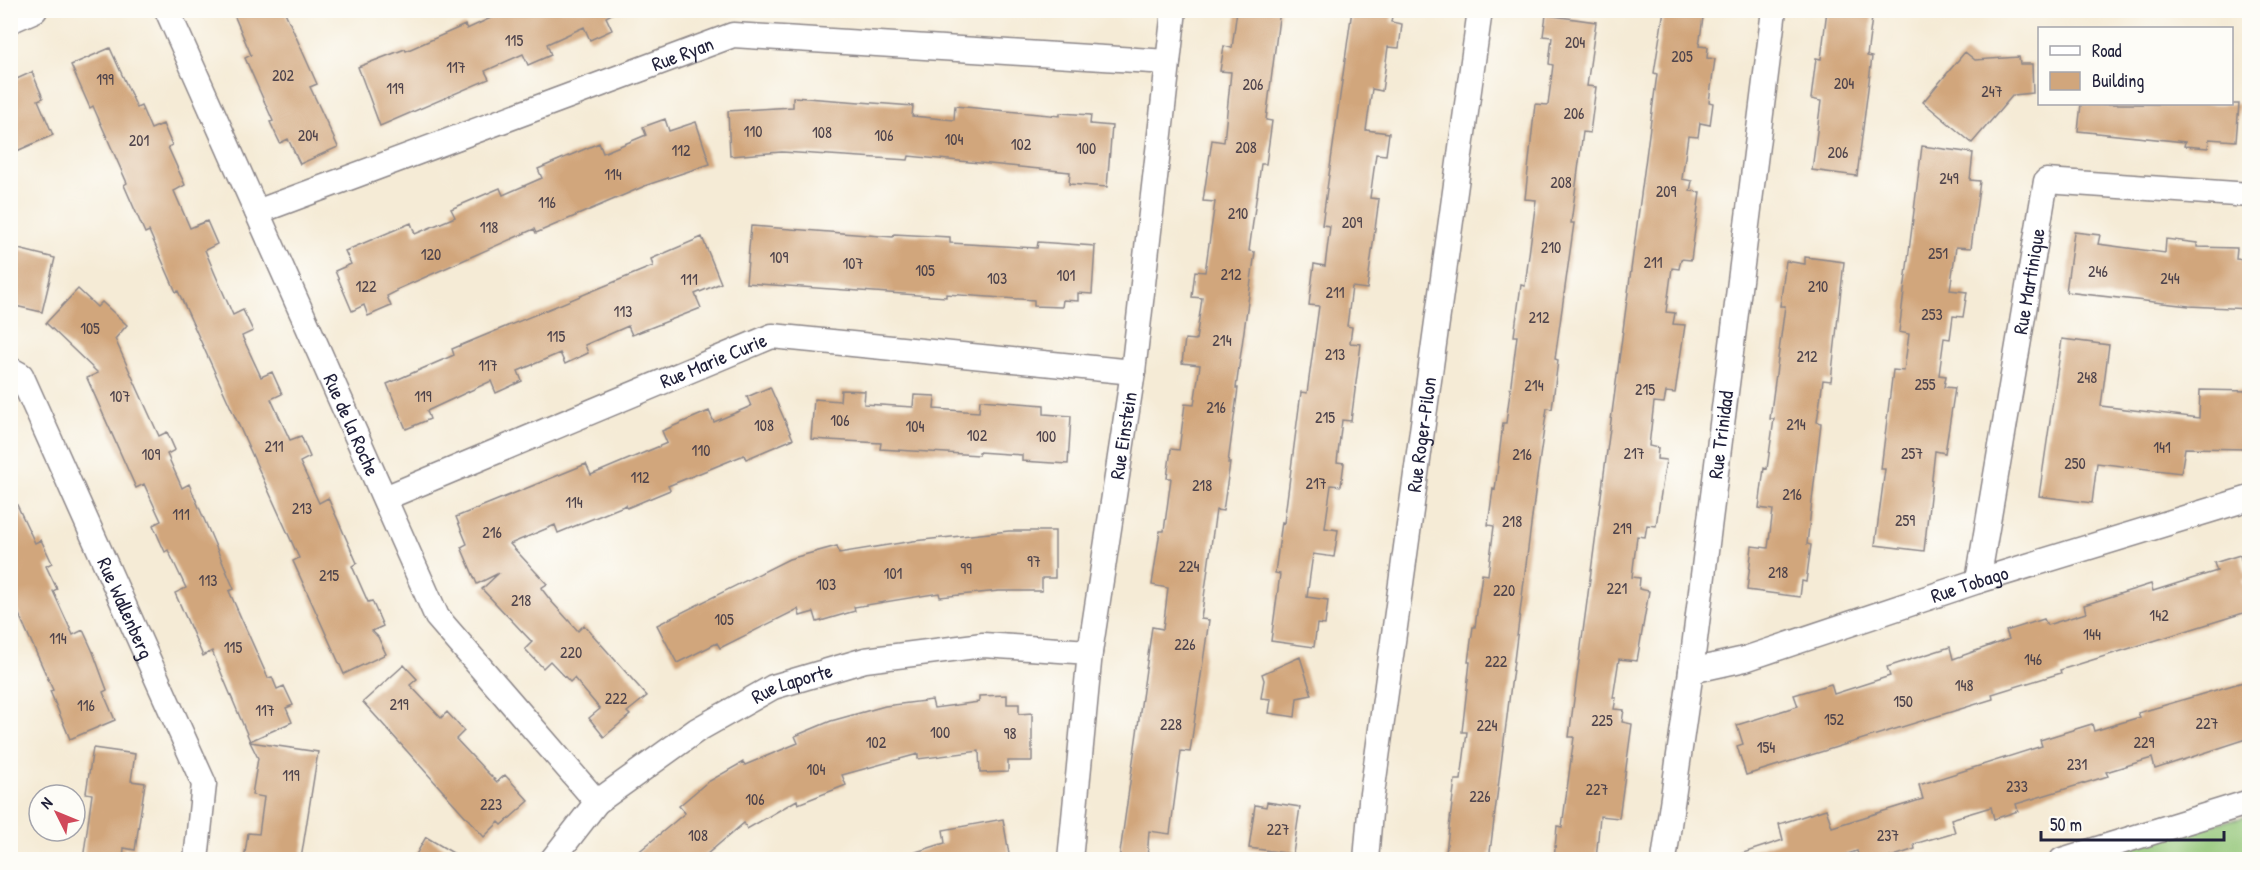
<svg xmlns="http://www.w3.org/2000/svg" width="2260" height="870" font-family="'Patrick Hand',sans-serif">
<style>
.green{fill:#91c576;stroke:#5a7458;stroke-width:1.5}
.building{fill:#d1a67c}
.lines{fill:none;stroke-linecap:round;stroke-linejoin:round}
.minor-casing{stroke:#8c8688;stroke-width:27}
.minor{stroke:#fff;stroke-width:24}
.labels{text-anchor:middle;stroke-width:6;stroke-linejoin:round;paint-order:stroke}
.number-label{font-size:16px;fill:#4e434b}
.street-label{font-size:20px;fill:#22223b;stroke:#fdfcf7}
</style>
<rect width="100%" height="100%" fill="#fdfcf7"/>
<filter id="ink" filterUnits="userSpaceOnUse"><feTurbulence type="fractalNoise" baseFrequency=".0167" numOctaves="2"/><feDisplacementMap in="SourceGraphic" scale="12" xChannelSelector="R" yChannelSelector="G"/><feConvolveMatrix kernelMatrix="1 2 1 2 8 2 1 2 1" color-interpolation-filters="sRGB"/></filter>
<filter id="wash" filterUnits="userSpaceOnUse"><feTurbulence type="fractalNoise" baseFrequency=".008" numOctaves="4" result="noise"/><feDisplacementMap in="SourceGraphic" scale="24" xChannelSelector="R" yChannelSelector="G"/><feGaussianBlur stdDeviation="1.35" result="paint"/><feColorMatrix in="noise" values="0 0 0 0 0 0 0 0 0 0 0 0 0 0 0 0 0 1.4 0 .05"/><feComposite in="paint" operator="in"/></filter>
<g filter="url(#wash)">
<rect width="100%" height="100%" fill="#f5ebd6"/>
<path class="green" d="M2249 816V859L2082 860 2079 854Z"/>
<g id="blocks">
<path class="building" d="M232 10H284L317 84 310 87 338 147 300 164 288 139 280 143 270 122 273 121 245 58 251 55Z
M508 10H619L606 17 612 30 590 40 584 27 547 44 551 55 528 65 523 54 485 71 489 79 380 126 358 67 405 49 406 51 465 25 467 29Z
M1237 10H1280L1266 120 1272 121 1266 164H1261L1249 251 1255 252 1236 388H1238L1228 463H1230L1223 511 1216 510 1201 619 1209 620 1190 752 1181 751 1170 834 1149 831 1147 860H1119L1152 627 1163 629 1168 588 1152 585 1160 531H1164L1171 478H1167L1171 449 1179 450 1185 404 1194 405 1200 365 1182 363 1185 339 1196 340 1202 298 1192 297 1195 271 1205 272 1215 202 1203 201 1212 140 1224 142 1231 72 1220 71 1224 46 1232 48Z
M1352 10H1393L1391 22 1402 24 1399 48 1388 47 1382 91 1372 89 1366 130 1389 133 1386 155 1376 154 1370 198 1379 199 1367 289 1352 287 1347 326 1352 327 1350 343 1361 344 1351 421 1342 420 1337 462 1344 463 1341 486 1331 485 1325 528 1338 530 1334 557 1313 554 1307 597 1328 600 1325 625 1317 624 1314 647 1271 641 1280 574 1275 573 1282 522 1284 523 1301 392 1307 393 1319 306 1309 305 1314 264 1325 266 1330 226 1322 225Z
M1664 10H1704L1699 46 1708 47 1707 58 1715 59 1709 102 1713 103 1710 125 1700 123 1698 137 1688 136 1682 179 1692 181 1690 191 1700 192 1691 260 1681 259 1679 269 1672 268 1666 312 1675 313 1673 324 1685 325 1675 393 1666 392 1664 403 1654 402 1649 446 1658 448 1657 459 1666 460 1656 526 1647 525 1645 537 1637 536 1632 577 1640 578 1639 589 1649 591 1637 661 1619 659 1613 698H1616L1614 709 1624 710 1622 722 1632 724 1619 818 1600 816 1596 860H1554L1557 826 1562 827 1574 737H1569L1657 74 1654 73Z
M1827 10H1873L1867 56 1872 57 1857 176 1812 170 1821 101 1811 99 1816 58 1821 59Z
M1546 15 1596 22 1587 86 1596 87 1590 133 1583 132 1571 223H1574L1555 359 1558 360 1552 409 1547 408 1537 477 1489 860H1445L1455 780H1461L1467 732H1462L1470 662H1468L1473 627H1475L1482 574 1488 575 1494 526 1488 525 1493 489 1495 490 1503 423H1506L1517 336H1514L1521 285 1525 286 1536 200 1525 199 1535 104 1548 105 1553 65 1549 64 1552 37 1543 36Z
M110 48 137 108 141 106 151 129 163 124 172 145 168 147 185 185 174 191 190 228 207 221 217 244 205 250 215 274 233 315 243 310 253 331 242 336 261 377 272 372 282 394 271 399 290 440 301 436 310 457 300 462 319 503 328 498 357 563 352 566 368 602 372 601 383 626 372 631 378 637 386 654 344 674 293 561 299 558 260 472 178 291 176 292 149 231 145 233 124 185 127 183 93 106 90 108 71 65Z
M1965 52 1975 60 2019 57 2020 64H2032L2033 93 2013 95 1972 143 1923 102Z
M32 72 43 98 38 100 53 135 10 154V82Z
M793 97 913 106 912 116 954 120 955 106 1060 116V113L1091 115 1090 124 1112 126 1107 187 1069 184 1070 172 909 156 908 160 782 152 730 156 728 111 793 107Z
M2081 104H2239L2236 141 2209 139 2208 148 2184 146 2185 142 2078 131Z
M665 119 669 131 696 122 710 164 647 185 536 233 534 229 396 290 397 291 387 296 391 306 368 316 364 305 352 311 335 271 351 264 345 251 411 223 415 234 455 217 451 209 500 188 503 195 542 178 538 169 599 143 603 153 646 135 643 127Z
M1922 146 1973 153 1970 180 1980 181 1971 248 1956 247 1950 290 1967 292 1963 317 1953 316 1950 339 1944 338 1939 375 1946 376 1944 387 1955 388 1945 453 1935 451 1924 551 1875 545 1885 469H1881L1893 370 1904 371 1909 334 1899 332Z
M751 226 893 237 894 234 950 237V243L1037 248 1038 242 1095 246 1092 294 1078 293V301L1063 300 1062 307 1034 306V300L946 294V297L746 283Z
M2074 232 2100 235 2098 244 2165 253 2166 239 2197 243V247L2237 248 2236 259 2250 260V309L2189 306 2066 292Z
M702 237 721 283 695 294 701 308 632 335 628 326 585 345 588 353 565 364 560 353 518 371 522 381 496 393 491 381 427 411 430 419 406 429 387 384 454 355 452 349 653 266 651 259Z
M10 247 55 258 42 312 15 306 16 300 10 299Z
M1805 257 1844 262 1831 381 1823 380 1817 422 1821 423 1807 544 1811 545 1806 582 1802 581 1800 597 1747 590 1752 546 1768 548 1773 510 1759 508 1764 468 1767 469 1774 419H1770L1785 306H1780L1786 261 1805 264Z
M78 289 97 307 102 302 127 325 115 339 159 436 167 432 175 450 167 454 182 488 189 484 234 589 229 591 268 678 272 677 277 689 284 686 293 705 286 708 292 722 250 741 212 651 203 656 175 593 186 588 168 550 165 552 153 525 161 521 144 484 136 488 87 378 98 373 46 323Z
M2062 339 2109 345 2101 406 2199 418 2200 390 2250 391V449L2185 448 2181 473 2097 463 2092 503 2039 496Z
M770 387 793 439 746 459 744 455 668 486 670 490 627 508 626 505 558 533 555 525 510 544 547 584 541 588 551 601 578 631 584 625 647 696 627 712 630 715 604 737 589 718 600 709 574 678 570 682 550 661 543 668 525 649 532 642 482 589 499 573 477 584 461 547 467 544 456 517 586 464 591 475 667 443 662 431 709 411 714 422 751 406 747 397Z
M841 390 865 391 864 404 913 407 914 395 935 396 934 409 979 412 980 400 1044 405V414L1071 416 1068 464 1022 461V455L979 452V455L880 449 881 443 811 439 814 399 840 401Z
M10 490 35 543 41 540 52 563 46 566 57 589 53 591 73 635 83 630 93 652 107 690 103 692 115 720 70 739 50 691 53 690 16 608 10 610Z
M1009 531H1055V578H1042V591H999L940 597 939 593 854 607 855 611 817 622 814 612 800 616 798 609 720 648 717 643 677 663 657 625 789 559 837 546 839 553 913 541Z
M2240 555 2247 579 2242 580 2250 602V611L2060 670 2061 673 1992 694 1993 699 1746 775 1737 746 1743 744 1737 725 1798 706 1794 695 1831 684 1834 694 1890 676 1887 667 1950 647 1953 659 2009 639 2006 631 2044 619 2047 625 2086 613 2084 605 2151 584 2153 591 2191 579 2217 571 2214 563Z
M1300 657 1312 695 1297 698 1295 717 1269 713 1271 699 1261 698 1264 680 1262 674Z
M404 665 417 679 410 685 441 718 447 712 464 731 456 739 485 770 497 782 505 775 529 801 502 825 499 822 484 837 363 702Z
M2250 680V738L2155 769 2152 758 2106 772 2108 776 2016 804 2018 811 1994 819 1991 807 1951 819 1955 832 1914 844 1915 849 1882 860H1860L1857 851 1829 860H1737V855L1783 840 1779 824 1826 809 1832 827 1923 799 1919 785 2042 746 2040 740 2092 724 2094 731 2140 717 2138 713Z
M1007 695V704H1019V714L1032 713V761H1008V772L980 773 979 751 918 759V754L842 775 846 785 798 804 797 800 747 829 744 823 700 860H629L685 813 679 806 706 783 743 762 745 765 798 743 795 736 831 721 885 706 932 700 934 708 979 702V696Z
M250 742 318 752 301 859 286 856 285 860H244L248 833 259 834 264 797 252 795 258 758Z
M93 748 135 754 131 781 145 783 135 850 124 848 123 860H83L92 794 86 793Z
M1267 802 1300 807 1293 854 1249 848 1255 805 1266 807Z
M1003 819 1010 860H907L906 855 945 843 943 830Z
M426 837 465 860H413Z"/>
</g>
</g>
<g filter="url(#ink)">
<use href="#blocks" fill-opacity="0" stroke="#8c8688" stroke-width="1.5"/>
<g class="lines">
<defs>
<g id="minor">
<path id="s1" d="M167 10 437 617 597 802"/>
<path d="M10 21 35 10"/>
<path id="s2" d="M257 212 733 35 1168 62"/>
<path id="s3" d="M10 369 21 375 204 784 196 860"/>
<path id="s4" d="M385 498 772 336 1133 372"/>
<path id="s5" d="M1978 581 2046 181 2250 195"/>
<path id="s6" d="M1691 671 1745 659 1978 581 2250 498"/>
<path id="s7" d="M552 860 597 802 697 730 773 687 865 660 983 645 1090 652"/>
<path id="s8" d="M1070 860 1090 652 1133 372 1174 10"/>
<path id="s9" d="M1366 860 1371 801 1480 10"/>
<path id="s10" d="M1664 860 1691 671 1774 10"/>
<path d="M2062 860 2250 802"/>
</g>
</defs>
<use href="#minor" class="minor-casing"/>
<use href="#minor" class="minor"/>
</g>
</g>
<g class="labels">
<g class="number-label">
<text x="514" y="46">115</text>
<text x="1575" y="48">204</text>
<text x="1682" y="62">205</text>
<text x="456" y="73">117</text>
<text x="283" y="81">202</text>
<text x="105" y="85">199</text>
<text x="1844" y="89">204</text>
<text x="1253" y="90">206</text>
<text x="395" y="94">119</text>
<text x="1992" y="97">247</text>
<text x="1574" y="119">206</text>
<text x="753" y="137">110</text>
<text x="822" y="138">108</text>
<text x="308" y="141">204</text>
<text x="884" y="141">106</text>
<text x="954" y="145">104</text>
<text x="139" y="146">201</text>
<text x="1021" y="150">102</text>
<text x="1246" y="153">208</text>
<text x="1086" y="154">100</text>
<text x="681" y="156">112</text>
<text x="1838" y="158">206</text>
<text x="613" y="180">114</text>
<text x="1949" y="184">249</text>
<text x="1561" y="188">208</text>
<text x="1666" y="197">209</text>
<text x="547" y="208">116</text>
<text x="1238" y="219">210</text>
<text x="1352" y="228">209</text>
<text x="489" y="233">118</text>
<text x="1551" y="253">210</text>
<text x="1938" y="259">251</text>
<text x="431" y="260">120</text>
<text x="779" y="263">109</text>
<text x="1653" y="268">211</text>
<text x="853" y="269">107</text>
<text x="925" y="276">105</text>
<text x="2098" y="277">246</text>
<text x="1231" y="280">212</text>
<text x="1066" y="281">101</text>
<text x="997" y="284">103</text>
<text x="2170" y="284">244</text>
<text x="689" y="285">111</text>
<text x="366" y="292">122</text>
<text x="1818" y="292">210</text>
<text x="1335" y="298">211</text>
<text x="623" y="317">113</text>
<text x="1932" y="320">253</text>
<text x="1539" y="323">212</text>
<text x="90" y="334">105</text>
<text x="556" y="342">115</text>
<text x="1222" y="346">214</text>
<text x="1335" y="360">213</text>
<text x="1807" y="362">212</text>
<text x="488" y="371">117</text>
<text x="2087" y="383">248</text>
<text x="1925" y="390">255</text>
<text x="1534" y="391">214</text>
<text x="1645" y="395">215</text>
<text x="120" y="402">107</text>
<text x="423" y="402">119</text>
<text x="1216" y="413">216</text>
<text x="1325" y="423">215</text>
<text x="840" y="426">106</text>
<text x="1796" y="430">214</text>
<text x="764" y="431">108</text>
<text x="915" y="432">104</text>
<text x="977" y="441">102</text>
<text x="1046" y="442">100</text>
<text x="274" y="452">211</text>
<text x="2162" y="453">141</text>
<text x="701" y="456">110</text>
<text x="1634" y="459">217</text>
<text x="1912" y="459">257</text>
<text x="151" y="460">109</text>
<text x="1522" y="460">216</text>
<text x="2075" y="469">250</text>
<text x="640" y="483">112</text>
<text x="1316" y="489">217</text>
<text x="1202" y="491">218</text>
<text x="1792" y="500">216</text>
<text x="574" y="508">114</text>
<text x="302" y="514">213</text>
<text x="181" y="520">111</text>
<text x="1905" y="526">259</text>
<text x="1512" y="527">218</text>
<text x="1622" y="534">219</text>
<text x="492" y="538">216</text>
<text x="1034" y="567">97</text>
<text x="1189" y="572">224</text>
<text x="966" y="574">99</text>
<text x="1778" y="578">218</text>
<text x="893" y="579">101</text>
<text x="329" y="581">215</text>
<text x="208" y="586">113</text>
<text x="826" y="590">103</text>
<text x="1617" y="594">221</text>
<text x="1504" y="596">220</text>
<text x="521" y="606">218</text>
<text x="2159" y="621">142</text>
<text x="724" y="625">105</text>
<text x="2092" y="640">144</text>
<text x="58" y="644">114</text>
<text x="1185" y="650">226</text>
<text x="233" y="653">115</text>
<text x="571" y="658">220</text>
<text x="2033" y="665">146</text>
<text x="1496" y="667">222</text>
<text x="1964" y="691">148</text>
<text x="616" y="704">222</text>
<text x="1903" y="707">150</text>
<text x="399" y="710">219</text>
<text x="86" y="711">116</text>
<text x="265" y="716">117</text>
<text x="1834" y="725">152</text>
<text x="1602" y="726">225</text>
<text x="2207" y="729">227</text>
<text x="1171" y="730">228</text>
<text x="1487" y="731">224</text>
<text x="940" y="738">100</text>
<text x="1010" y="739">98</text>
<text x="876" y="748">102</text>
<text x="2144" y="748">229</text>
<text x="1766" y="753">154</text>
<text x="2077" y="770">231</text>
<text x="816" y="775">104</text>
<text x="291" y="781">119</text>
<text x="2017" y="792">233</text>
<text x="1597" y="795">227</text>
<text x="1480" y="802">226</text>
<text x="755" y="805">106</text>
<text x="491" y="810">223</text>
<text x="1278" y="835">227</text>
<text x="698" y="841">108</text>
<text x="1888" y="841">237</text>
</g>
<g class="street-label">
<text dy="7" stroke="none"><textPath href="#s2" startOffset="454">Rue Ryan</textPath></text>
<text dy="7" stroke="none"><textPath href="#s5" startOffset="304">Rue Martinique</textPath></text>
<text dy="7" stroke="none"><textPath href="#s4" startOffset="356">Rue Marie Curie</textPath></text>
<text dy="7" stroke="none"><textPath href="#s1" startOffset="454">Rue de la Roche</textPath></text>
<text dy="7" stroke="none"><textPath href="#s8" startOffset="428">Rue Einstein</textPath></text>
<text dy="7" stroke="none"><textPath href="#s9" startOffset="429">Rue Roger-Pilon</textPath></text>
<text dy="7" stroke="none"><textPath href="#s10" startOffset="429">Rue Trinidad</textPath></text>
<text dy="7" stroke="none"><textPath href="#s6" startOffset="292">Rue Tobago</textPath></text>
<text dy="7" stroke="none"><textPath href="#s3" startOffset="268">Rue Wallenberg</textPath></text>
<text dy="7" stroke="none"><textPath href="#s7" startOffset="303">Rue Laporte</textPath></text>
</g>
</g>
<rect width="2260" height="870" fill="none" stroke="#fdfcf7" stroke-width="36"/>
<rect x="2038" y="27" width="195" height="78" fill="#fdfcf7" stroke="#a5a5ac" stroke-width="1.5"/>
<rect x="2050" y="46" width="30" height="9" fill="#ffffff" stroke="#a5a5ac" stroke-width="1.5"/>
<text x="2092" y="57" font-size="18" fill="#22223b">Road</text>
<rect x="2050" y="72" width="30" height="18" fill="#d1a67c" stroke="#a5a5ac" stroke-width="1.5"/>
<text x="2092" y="87" font-size="18" fill="#22223b">Building</text>
<g transform="translate(57 813) rotate(313)"><circle r="28" fill="#fdfcf7" stroke="#a5a5ac" stroke-width="1.5"/>
<path d="M0-4.5L10 22L0 15L-10 22Z" fill="#d1495b"/>
<text y="-9" font-size="16" font-weight="bold" text-anchor="middle" fill="#22223b">N</text>
</g>
<path d="M2041 831v9h183v-9" fill="none" stroke="#22223b" stroke-width="3"/>
<text x="2050" y="831" font-size="18" fill="#22223b" stroke="#fdfcf7" stroke-width="4.5" paint-order="stroke">50 m</text>
</svg>
